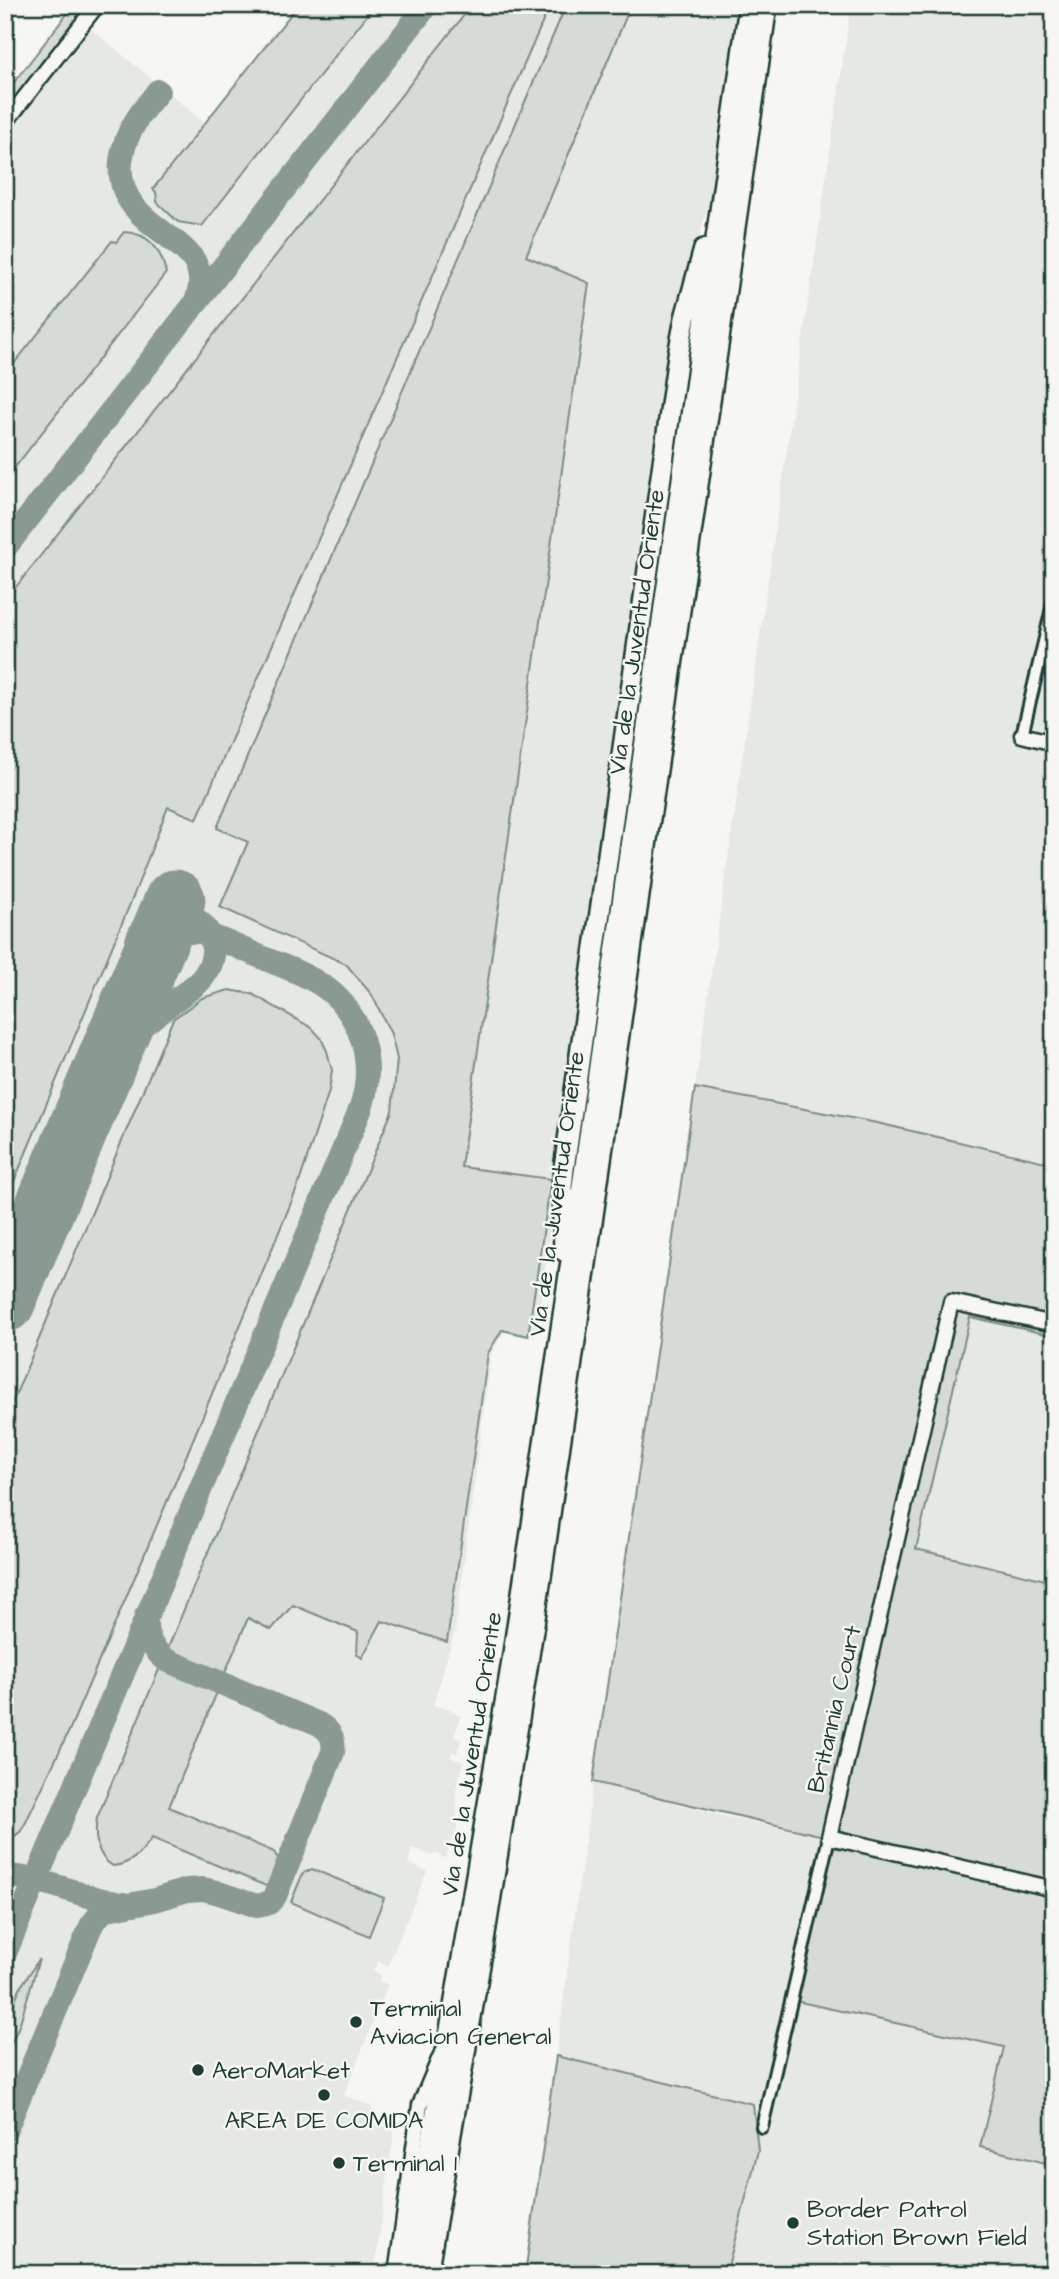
<svg xmlns="http://www.w3.org/2000/svg" width="1059" height="2279" font-family="'Architects Daughter',sans-serif">
<style>
.built{fill:#e6e8e4}
.green{fill:#d6dbd6;stroke:#7a8c85;stroke-width:2}
.lines{fill:none;stroke-linecap:round;stroke-linejoin:round}
.taxiway{stroke:#8a9a93;stroke-width:24}
.runway{stroke:#8a9a93;stroke-width:61}
.street-casing{stroke:#1f3d34;stroke-width:16}
.secondary-casing{stroke:#1f3d34;stroke-width:19}
.highway-casing{stroke:#1f3d34;stroke-width:24}
.street{stroke:#f6f6f2;stroke-width:10}
.secondary{stroke:#f6f6f2;stroke-width:14}
.highway{stroke:#f6f6f2;stroke-width:19}
.poi-dot{fill:#1f3d34;stroke:#f6f6f2;stroke-width:2.5}
.labels{text-anchor:middle;stroke-width:5;stroke-linejoin:round;paint-order:stroke}
.street-label{font-size:24px;fill:#1f3d34;stroke:#f6f6f2}
.poi-label{font-size:24px;fill:#1f3d34;stroke:#f6f6f2;text-anchor:start}
</style>
<rect width="100%" height="100%" fill="#f6f6f2"/>
<filter id="ink" filterUnits="userSpaceOnUse"><feTurbulence type="fractalNoise" baseFrequency=".0143" numOctaves="2"/><feDisplacementMap in="SourceGraphic" scale="14" xChannelSelector="R" yChannelSelector="G"/><feConvolveMatrix kernelMatrix="1 2 1 2 8 2 1 2 1" color-interpolation-filters="sRGB"/></filter>
<g filter="url(#ink)">
<path class="built" d="M298 5H738L712 187 685 296 578 995 554 1206 535 1338 504 1332 491 1354 455 1631 433 1705 453 1710 452 1712 461 1716 454 1736 462 1739 457 1753 452 1752 450 1757 464 1762 456 1789 457 1829 445 1858 435 1853 433 1856 412 1848 408 1863 427 1871 388 1966 378 1961 373 1971 381 1975 379 1981 388 1985 344 2095 371 2106 375 2122 394 2131 374 2274H5V137L90 28 205 123Z
M851 5H1054V506L1050 521 1054 523V1165L877 1123 695 1088Z
M970 1317 1054 1336V1582L916 1550Z
M593 1782 724 1816 829 1837 791 1999 1004 2047 981 2147 1054 2165V2274H726L758 2151 556 2056Z"/>
<path class="green" d="M74 5H86L5 110V94Z
M298 5H375L202 226 178 222 157 202 156 192 153 189Z
M472 5H550L197 819 168 807 133 897 5 1203V601Z
M566 5H631L526 256 589 283 461 1167 551 1179 528 1336 502 1330 488 1353 447 1642 382 1621 362 1658 357 1654 358 1632 293 1605 271 1630 248 1618 169 1807 274 1852 280 1862 271 1885 266 1886 152 1838C141 1853 132 1864 113 1866 96 1857 94 1835 97 1818L392 1111 397 1059 391 1034 372 995 346 964 220 907 248 842 217 828Z
M124 232C150 233 161 250 166 273L5 480V375L112 241 116 242Z
M229 990 252 994 312 1028 321 1038 327 1051 332 1070 329 1091 298 1186 175 1483 69 1731 26 1822 21 1831 5 1844V1420L173 1019 202 998Z
M695 1088 877 1123 1054 1164V1336L970 1317 916 1549 1054 1582V2165L980 2147 1004 2047 791 2000 828 1837 593 1782Z
M312 1869 384 1898 369 1936 291 1902 303 1873Z
M39 1959 19 2026 5 2057V2022L20 1988Z
M556 2056 753 2104 758 2151 726 2274H525Z"/>
<g class="lines">
<path class="taxiway" d="M158 91C151 101 142 110 136 121 128 133 123 147 121 161 113 237 223 234 196 301
M5 548 427 5
M106 1064 118 1044 198 983C247 932 164 882 140 933 132 949 138 959 139 975 140 982 136 990 134 996
M5 1876C47 1877 82 1899 123 1904
M5 1953 361 1108C376 1062 362 1011 320 984 303 973 284 967 266 959 244 950 223 940 201 932 179 930 166 938 152 954
M5 2131 91 1926 100 1914 107 1909 155 1900 187 1890 203 1889 216 1892 257 1906 269 1903 275 1896 333 1752C335 1738 330 1731 319 1724L166 1660C151 1648 144 1635 146 1616"/>
<path class="runway" d="M5 1302 175 900"/>
<defs>
<path id="street" d="M5 11 10 5
M1022 735 1054 600
M762 2127 829 1837"/>
<path id="secondary" d="M5 123 97 5
M1022 735 1054 743
M1054 1324 951 1302 829 1837 1054 1889
M396 2274 420 2105 441 2055"/>
<path id="highway" d="M564 1251 562 1187 564 1169 678 355 685 318 704 249
M409 2274 511 1667 582 1187 749 5
M427 2274 482 1953 537 1605 767 5"/>
</defs>
<use href="#street" class="street-casing"/>
<use href="#secondary" class="secondary-casing"/>
<use href="#highway" class="highway-casing"/>
<use href="#street" class="street"/>
<use href="#secondary" class="secondary"/>
<use href="#highway" class="highway"/>
</g>
</g>
<g class="poi-dot">
<circle cx="356" cy="2022" r="7"/>
<circle cx="198" cy="2070" r="7"/>
<circle cx="324" cy="2095" r="7"/>
<circle cx="339" cy="2163" r="7"/>
<circle cx="793" cy="2223" r="7"/>
</g>
<g class="labels">
<g class="street-label">
<text transform="translate(636 632) rotate(-82)" y="8">Via de la Juventud Oriente</text>
<text transform="translate(556 1194) rotate(-82)" y="8">Via de la Juventud Oriente</text>
<text transform="translate(834 1709) rotate(-77)" y="8">Britannia Court</text>
<text transform="translate(471 1754) rotate(-81)" y="8">Via de la Juventud Oriente</text>
</g>
<g class="poi-label">
<text x="370" y="2016">Terminal<tspan x="370" dy="28">Aviacion General</tspan></text>
<text x="212" y="2078">AeroMarket</text>
<text x="324" y="2128" text-anchor="middle">AREA DE COMIDA</text>
<text x="353" y="2171">Terminal 1</text>
<text x="807" y="2217">Border Patrol<tspan x="807" dy="28">Station Brown Field</tspan></text>
</g>
</g>
<rect width="1059" height="2279" fill="none" stroke="#f6f6f2" stroke-width="28"/>
<rect x="14" y="14" width="1031" height="2251" fill="none" stroke="#1f3d34" stroke-width="2.5" filter="url(#ink)"/>
</svg>
